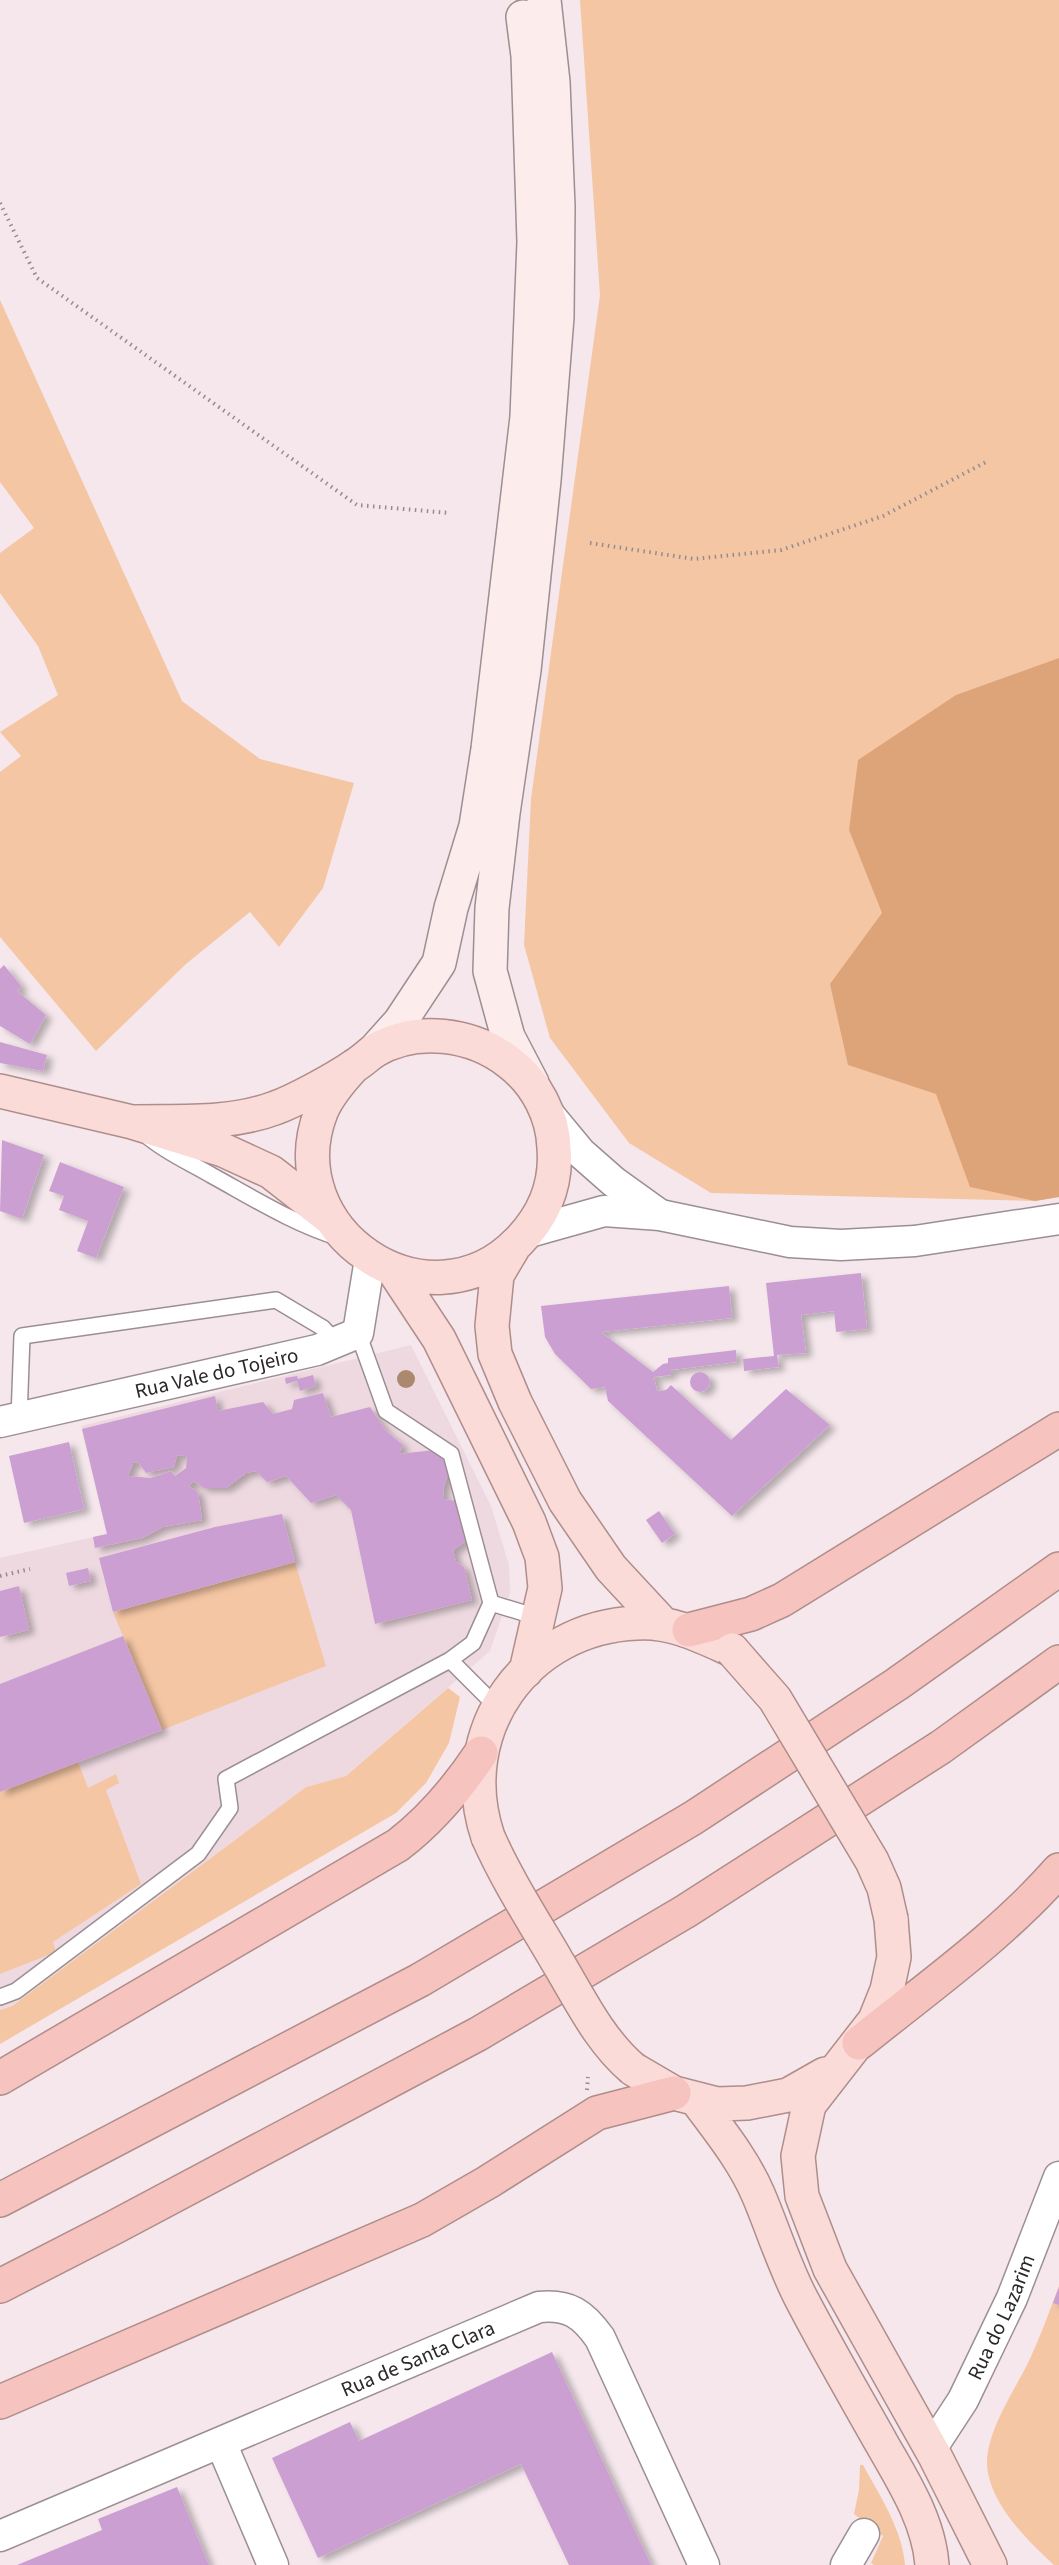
<svg xmlns="http://www.w3.org/2000/svg" width="1059" height="2565" font-family="'Source Sans 3',sans-serif">
<style>
.built{fill:#eed9e1}
.green{fill:#f5c6a3}
.forest{fill:#dda47a}
.building{fill:#cc9fd3;fill-rule:evenodd;filter:url(#shadow)}
.lines{fill:none;stroke-linecap:round;stroke-linejoin:round}
.service-casing{stroke:#9b8f93;stroke-width:18}
.minor-casing{stroke:#9b8f93;stroke-width:33}
.secondary-casing{stroke:#9b8f93;stroke-width:36}
.primary-casing{stroke:#af8d8a;stroke-width:36}
.motorway-casing{stroke:#af8d8a;stroke-width:36}
.path{stroke:#958c8f;stroke-width:4;stroke-dasharray:1.5 4.5;stroke-linecap:butt}
.service{stroke:#fff;stroke-width:15}
.minor{stroke:#fff;stroke-width:30}
.secondary{stroke:#fcedec;stroke-width:33}
.primary{stroke:#fadbd8;stroke-width:33}
.motorway{stroke:#f6c3be;stroke-width:33}
.primary-bridge-casing{stroke:#af8d8a;stroke-width:36;stroke-linecap:butt}
.path-bridge{stroke:#958c8f;stroke-width:4;stroke-dasharray:1.5 4.5;stroke-linecap:butt}
.primary-bridge{stroke:#fadbd8;stroke-width:33}
.tree{fill:#ab886e}
.labels{text-anchor:middle;stroke-width:4.5;stroke-linejoin:round;paint-order:stroke}
.street-label{font-size:21px;fill:#2c2829;stroke:#fff}
</style>
<defs>
<filter id="shadow"><feDropShadow dx="6" dy="4" stdDeviation="3" flood-color="#0004"/></filter>
</defs>
<rect width="100%" height="100%" fill="#f5e7ec"/>
<path class="built" d="M411 1345 491 1506 509 1565 510 1593 490 1651 346 1776 306 1787 11 2006 0 2010V1558L107 1534 81 1426Z"/>
<path class="green" d="M580 0H1059V1197L1035 1201 711 1193 629 1143 550 1038 524 945 531 799 600 295Z
M0 300 182 701 260 759 354 783 323 888 279 947 250 912 186 964 96 1051 0 937V772L21 756 0 732 58 695 38 646 0 593V553L34 528 0 482Z
M295 1562 326 1666 162 1730 113 1612Z
M448 1688 460 1697 449 1743 426 1783 396 1813 0 2044V2010L12 2006 306 1787 346 1776Z
M78 1762 88 1788 116 1774 119 1783 106 1790 141 1884 53 1942 56 1952 0 1974V1792Z
M1059 2286V2565H1054C1028 2541 995 2509 988 2473 981 2439 1013 2393 1028 2363 1040 2338 1049 2312 1059 2286Z
M860 2465H863C880 2496 902 2529 905 2565H874L871 2563 883 2536 854 2514 859 2490Z"/>
<path class="forest" d="M1059 658V1197L1035 1201 970 1187 936 1094 848 1065 830 984 882 913 849 830 858 760 956 695Z"/>
<path class="building" d="M4 965 22 987 17 991 46 1015 30 1044 0 1026V969Z
M0 1042 47 1055 43 1071 0 1063Z
M2 1140 44 1155 22 1219 0 1211Z
M60 1162 124 1187 96 1258 77 1251 88 1221 59 1210 64 1196 49 1191Z
M861 1273 867 1329 836 1332 834 1311 801 1315 806 1353 777 1355 779 1367 744 1371 743 1359 774 1356 766 1283Z
M729 1286 732 1318 601 1332 653 1372 663 1364 668 1363V1358L736 1350 737 1362 671 1370V1375L654 1377 657 1391 666 1390 671 1385 731 1440 786 1389 830 1425 732 1516 608 1401 605 1387 591 1389 555 1354 545 1337 541 1306Z
M690 1382a10 10 0 1 1 20 0a10 10 0 1 1-20 0Z
M313 1375 316 1386 300 1391 297 1381 286 1384 285 1378 297 1376 298 1379Z
M323 1393 331 1417 370 1407 386 1431 403 1445 399 1454 434 1450 450 1467 443 1490 444 1499 456 1501 465 1542 453 1550 456 1562 464 1567 472 1600 375 1624 351 1510 336 1495 311 1503 286 1476 267 1482 256 1471 246 1473 226 1488H204L193 1481 189 1486 198 1492 202 1520 163 1527 142 1538 95 1548 93 1537 107 1534 82 1429 215 1396 218 1411 263 1402 273 1414 292 1409 294 1400ZM177 1455 187 1456 186 1468 175 1476 171 1471 151 1478 128 1476 133 1463 138 1462 146 1473 174 1467Z
M69 1442 84 1509 24 1523 9 1456Z
M659 1511 675 1534 662 1543 646 1520Z
M282 1514 295 1562 113 1612 99 1558 215 1527Z
M88 1568 91 1581 69 1586 66 1573Z
M19 1586 29 1630 0 1637V1591Z
M123 1636 162 1730 0 1792V1684Z
M1059 2287V2305L1053 2303Z
M552 2352 651 2565H569L521 2464 318 2558 272 2458 350 2422 359 2441Z
M177 2487 209 2565H17L102 2530 98 2519Z"/>
<g class="lines">
<defs>
<path id="service" d="M147 1136C167 1153 189 1162 211 1175 253 1198 294 1224 340 1238
M358 1333 386 1411 451 1454 491 1603 473 1643 450 1660 497 1707
M19 1418 22 1336 276 1300 323 1328 336 1342
M491 1603 540 1618
M0 1997 16 1991 198 1854 230 1808 226 1779 450 1660"/>
<g id="minor">
<path d="M547 1112 581 1153 614 1182 660 1215"/>
<path d="M529 1232 604 1211 660 1215 790 1242 841 1245 915 1241 1059 1219"/>
<path id="s1" d="M0 1422 317 1350 358 1333 370 1259"/>
<path d="M221 2443 273 2565"/>
<path id="s2" d="M931 2449 963 2400 1012 2298 1059 2177"/>
<path id="s3" d="M0 2536 539 2307C569 2304 583 2314 600 2338L704 2565"/>
<path d="M846 2565 864 2534"/>
</g>
<path id="secondary" d="M374 1051 400 1022 439 963 451 908 476 826 488 749 527 417 534 242 528 56 523 17
M532 1083 508 1037 490 971 492 908 503 813 524 670 544 480 557 317 558 207 553 82 544 0"/>
<path id="primary" d="M0 1091 132 1122 223 1150 271 1172 330 1218
M132 1122C179 1121 230 1125 275 1108 295 1101 335 1079 354 1066 361 1062 367 1056 374 1051 416 1026 472 1033 510 1063 536 1083 553 1115 554 1148 557 1185 544 1216 518 1242 428 1334 275 1231 321 1112 328 1095 340 1081 353 1067
M513 1248 497 1275 492 1326 495 1354 515 1402 565 1501 611 1568 663 1624
M394 1271 439 1339 529 1522 542 1557 545 1588 526 1671
M488 1837C452 1731 527 1627 637 1623 672 1621 701 1636 732 1650
M891 1919 894 1957 887 1990 875 2020 809 2105 798 2156 802 2196 830 2269 935 2456 990 2565
M633 2069 674 2093 717 2104 747 2103 788 2095 825 2074
M696 2099C718 2129 743 2159 758 2194 773 2229 784 2266 802 2300 827 2348 855 2396 882 2444 903 2481 929 2521 932 2565"/>
<path id="motorway" d="M689 1630 751 1614 782 1600 1059 1429
M859 2043C927 1988 1001 1936 1059 1870
M0 2078 398 1845C432 1819 457 1789 481 1753
M0 2200 420 1980 693 1818 897 1684 1059 1569
M0 2286 113 2228 478 2034 686 1911 941 1747 1059 1662
M0 2402 422 2220 488 2182 597 2113 674 2093"/>
</defs>
<use href="#service" class="service-casing"/>
<use href="#minor" class="minor-casing"/>
<use href="#secondary" class="secondary-casing"/>
<use href="#primary" class="primary-casing"/>
<use href="#motorway" class="motorway-casing"/>
<path class="path" d="M0 203 37 278 357 505 450 513
M590 543 694 559 781 550 883 516 988 461
M0 1576 30 1569"/>
<use href="#service" class="service"/>
<use href="#minor" class="minor"/>
<use href="#secondary" class="secondary"/>
<use href="#primary" class="primary"/>
<use href="#motorway" class="motorway"/>
<defs>
<path id="primary-bridge" d="M732 1650 775 1699 872 1861 884 1888 891 1919
M488 1837C507 1880 533 1920 557 1961 580 1999 599 2040 633 2069"/>
</defs>
<use href="#primary-bridge" class="primary-bridge-casing"/>
<path class="path-bridge" d="M587 2090 588 2077"/>
<use href="#primary-bridge" class="primary-bridge"/>
</g>
<circle class="tree" cx="406" cy="1379" r="9"/>
<g class="labels">
<g class="street-label">
<text dy="7" stroke="none"><textPath href="#s1" startOffset="222">Rua Vale do Tojeiro</textPath></text>
<text dy="7" stroke="none"><textPath href="#s2" startOffset="150">Rua do Lazarim</textPath></text>
<text dy="7" stroke="none"><textPath href="#s3" startOffset="454">Rua de Santa Clara</textPath></text>
</g>
</g>
</svg>
